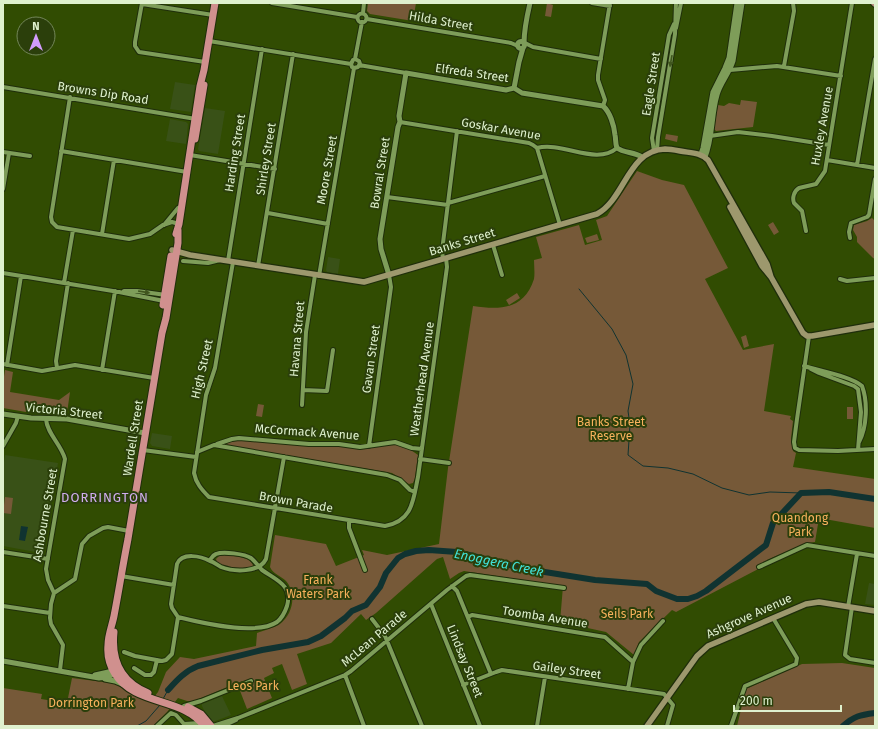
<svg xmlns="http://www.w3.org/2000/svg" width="878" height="729" font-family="'Fira Sans',sans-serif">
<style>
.built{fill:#395117}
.green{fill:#765938}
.water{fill:#103331}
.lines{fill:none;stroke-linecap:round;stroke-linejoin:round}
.stream{stroke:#103331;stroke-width:1}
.river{stroke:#103331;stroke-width:6}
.minor-casing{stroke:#1f2e0b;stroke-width:6}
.tertiary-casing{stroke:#1f2e0b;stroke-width:7}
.secondary-casing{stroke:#1f2e0b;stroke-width:8}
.primary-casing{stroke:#1f2e0b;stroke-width:8}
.trunk-casing{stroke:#1f2e0b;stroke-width:9}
.minor{stroke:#7e9d59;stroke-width:4}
.tertiary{stroke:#7e9d59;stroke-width:5}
.secondary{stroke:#9d986d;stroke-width:5.5}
.primary{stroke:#bb9381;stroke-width:6}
.trunk{stroke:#d0908e;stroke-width:7}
.oneway{fill:#40561e}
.labels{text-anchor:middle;stroke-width:4;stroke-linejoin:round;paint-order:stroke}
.street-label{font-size:12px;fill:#dff1ce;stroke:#2b3f0b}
.park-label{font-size:12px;fill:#f8b15d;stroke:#2b3f0b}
.neighbourhood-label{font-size:13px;letter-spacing:1px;fill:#d1adf0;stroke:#2b3f0b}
.water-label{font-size:13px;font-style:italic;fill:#41e2d9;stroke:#2b3f0b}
</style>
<rect width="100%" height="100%" fill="#314c02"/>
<path class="built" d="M175 82 195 85 191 112 170 109Z
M205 108 225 111 218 154 199 151 198 149Z
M170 119 186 122 188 124 186 144 166 141Z
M328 257 340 259 338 274 327 272 326 270Z
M152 433 172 436 170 449 152 446 150 443Z
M5 455 58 463 43 551 41 553 3 546V469Z
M869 583 875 584V605L865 604Z
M222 696 231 715 213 722 206 714 202 706V704Z"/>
<path class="green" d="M368 3H416L413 21 370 14 367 11Z
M547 3 553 5 551 17 545 16Z
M741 100 757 102 753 127 716 131 714 129 718 105 724 106 729 103 740 105Z
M666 134 678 136 677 142 665 139Z
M637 171 662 180 684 185 728 268 705 279 743 350 774 344 764 411 791 416 790 419 793 421 791 439 793 451 796 453 793 467 875 479V528L819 518 815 542 806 543 767 560 766 565 676 612 672 610 639 642 634 655 606 632 560 622 563 586 464 571 459 573 450 579 443 557 437 559 376 613 366 620 361 614 331 643 297 654 307 684 292 690 282 664 272 668 274 673 264 678 272 698 247 709 237 683 194 701H187L178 698 167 712 153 726H3V688L42 694 41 699 67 703 72 678 119 684 130 693 150 702 158 692 166 672 180 657 194 659 256 646 257 633C264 630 274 628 280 624 293 614 297 594 286 581 281 576 273 574 270 567L275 535 326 544 336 566 364 555 362 550 387 555 439 544 448 468 473 306C500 310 524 310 534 279 535 273 534 266 534 260L542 258 536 237 579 225 585 245 602 240 596 220 607 216Z
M872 218 875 221V259L873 258 857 242V237L853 230 854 225 867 221Z
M773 222 779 232 774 235 768 225Z
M597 234 599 240 587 243 585 238Z
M517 293 520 298 509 305 506 300Z
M746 335 749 346 744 348 741 337Z
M5 370 13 372 10 392 59 400 70 392 67 413 26 412 3 408V383Z
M258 404 264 405 262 417 256 416Z
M847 407H853V419H847Z
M237 440 340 446 399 445 408 448 418 455 415 478 413 483 409 484 392 473 225 445 231 441Z
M5 497 13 498 11 514 3 513Z
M224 555C233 556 249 556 253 565L252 567C241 569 225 569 217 562L216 559 219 556Z
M842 663 875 668V726H737L746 689 802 664Z"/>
<path class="water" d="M21 526 28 527 25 541 19 540Z"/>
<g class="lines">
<path class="stream" d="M579 289 612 329 626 355 633 384 628 411 630 425 628 455 643 466 668 468 693 474 722 488 749 495 770 492 801 493
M163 699 168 690
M137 726 146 721 160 705"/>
<path class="river" d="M168 690C177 680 185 671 198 666L262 650 308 642 321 636 345 618 352 611 366 605 380 587 386 573 398 558 405 554 416 551 429 550 457 552 526 569 595 580 647 584 656 591 677 599H688L697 596 706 591 766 545 773 523 801 493 829 492 875 499
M843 726C854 716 860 715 875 713"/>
<defs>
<path id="minor" d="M142 3 135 42V46L139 52 205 62
M272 3 357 17
M592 3 610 6
M142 4 213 15
M363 13 364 3
M357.5 18a4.5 4.5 0 1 1 9 0a4.5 4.5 0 1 1-9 0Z
M367 19 511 43 518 46
M676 28 681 3
M209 41 351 64 352 67 354 68 358 67 360 64 359 61 355 59 353 60 351 64
M525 43 533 47 601 59
M355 59 362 22
M359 65 406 73
M784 66 794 11 793 3
M730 70 777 66 841 76
M3 87 196 119
M70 97 51 217 52 222 57 227 129 239 150 234 163 225 172 222 179 224
M603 106 605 100 598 80V75L610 3
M400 122 529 143 533 145 537 148C562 141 596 166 617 148
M710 136 738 132 772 136 829 145
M537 148 560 225
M657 150 658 137 675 34 676 3
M61 151 187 172
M654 151 652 138 669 35 674 24
M3 152 30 156
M190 155 275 169
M827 160 875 168
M857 165 875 59
M3 189 9 153
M387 197 448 205
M448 203 545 176
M268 213 328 224
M164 225 178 208 182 206
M806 231 802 211 794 203C792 198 794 191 799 188L816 184 825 171 852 3
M102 234 114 160
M850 238 849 232 851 223 867 217 869 215 875 179
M493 245 502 275
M443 259 442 251 457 131
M183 261 208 263 220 260
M228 261 262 49
M233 262 215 368 206 395 194 473C196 483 201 489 209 497L385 526C413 521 413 500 418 477L447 267 446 258
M258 266 293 54
M3 273 119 292 164 301
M319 276 354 68
M840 279 847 281 875 278
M64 283 73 230
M124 291H137L166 295
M809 336 797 419 794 442 795 448 799 450 838 451 875 449
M3 364 42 371 75 365 154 378
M7 365 21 276
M804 366C819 371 851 376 862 386 868 402 867 427 859 442
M57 368 56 361 68 283
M811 369 819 373 854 386 858 389 861 412 858 450
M102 370 115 291
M303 390 327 391 333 350
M302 405 306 332 315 275
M46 419C47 434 61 444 65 459L46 569 48 580 54 593
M217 444 232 439 239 438 309 444H339L360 447 395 442 412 448 422 449
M3 446 16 423 18 416
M369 446 391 287 389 275
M143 450 196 457
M197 452 214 445 387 475 400 480 410 490 415 492
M420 459 449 463
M349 521V528L365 570
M3 552 48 559
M210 560C212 557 213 555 216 554 223 551 245 554 251 558 255 561 258 566 262 570 276 580 293 585 287 606 285 612 282 618 277 622 256 636 202 623 178 617L172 608 171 604 177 564C182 552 201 556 210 561 214 562 217 565 221 567 234 572 259 573 266 559L284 457
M759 567 807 545 875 556
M121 576 174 585
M452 586 457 591 491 674
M431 604 480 726
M3 606 50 613
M848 607 857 554
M852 607 845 655 850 659 875 663
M468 617 472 615 605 637 633 662
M372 619 385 636 422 726
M124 652 135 656 162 661 166 660 172 654 178 617
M134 668 145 675H151L154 672 157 660
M60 670 63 645 51 624 50 618 51 604 54 593 75 579 82 544 89 536 103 528 108 527 129 531
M345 675 364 726
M463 685 496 672 502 670 664 694 673 705 667 726
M628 689 633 662 641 645 663 621
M184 706 201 701 251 681
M157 726 171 713 176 715 184 724 200 723
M213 726 238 718 345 675 351 671 447 590 466 576 470 575 564 588
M223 726 236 720
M537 726 545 677
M731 726 745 686 796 664 797 658 773 618"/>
<path id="tertiary" d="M517.5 45a3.5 3.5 0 1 1 7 0a3.5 3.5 0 1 1-7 0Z
M524 43C524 29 527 16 530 3
M514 88 522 93 603 106C610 112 614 125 615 135 616 139 615 143 617 148 624 153 634 152 642 157
M514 88 519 62 523 48
M701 154 703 148 713 92 725 68 729 58 737 3
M705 157C713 137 711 115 717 95 720 83 729 74 733 61L742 3
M389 275 381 249 380 239 398 127 400 122 399 116 406 73 506 90 514 88
M3 414 31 418 67 419 145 433
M3 661 99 678 106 677 115 674
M95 675 113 671
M105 679 115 681 122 684"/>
<path id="secondary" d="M730 207 762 266 771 277 803 333 807 336H812L875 325
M172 250 190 255 364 282 597 214C625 199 628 150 665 149 670 149 675 150 680 151 690 153 700 152 708 160L767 264 771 277
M647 726 697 656 708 646 806 604 819 602 875 611"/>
<path id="primary" d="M874 3 875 4"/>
<path id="trunk" d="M195 139 204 85
M178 230V243L166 318 162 333C151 401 140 470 128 539 123 564 119 590 114 616 112 626 108 635 108 645 107 655 110 666 115 674 135 706 183 697 204 726
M176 234 179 224 200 86 204 70 215 3
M163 305 171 256
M114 632C111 660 121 682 148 693
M188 707 201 714 211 726"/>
</defs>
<use href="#minor" class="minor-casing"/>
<use href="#tertiary" class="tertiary-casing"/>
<use href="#secondary" class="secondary-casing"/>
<use href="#primary" class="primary-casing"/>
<use href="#trunk" class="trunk-casing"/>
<use href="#minor" class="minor"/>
<use href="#tertiary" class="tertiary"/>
<use href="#secondary" class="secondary"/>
<use href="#primary" class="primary"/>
<use href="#trunk" class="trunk"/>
</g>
<defs><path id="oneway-solid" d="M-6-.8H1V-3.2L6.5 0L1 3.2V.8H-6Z"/></defs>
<g class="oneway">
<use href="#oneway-solid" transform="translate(671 61) rotate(100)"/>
<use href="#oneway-solid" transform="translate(144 292) rotate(9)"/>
</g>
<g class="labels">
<g class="street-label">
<text transform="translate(441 21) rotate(10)" y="4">Hilda Street</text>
<text transform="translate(472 73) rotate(8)" y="4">Elfreda Street</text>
<text transform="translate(651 84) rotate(-81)" y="4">Eagle Street</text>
<text transform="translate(103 93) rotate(9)" y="4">Browns Dip Road</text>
<text transform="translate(822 126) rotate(-80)" y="4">Huxley Avenue</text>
<text transform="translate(501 129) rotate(10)" y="4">Goskar Avenue</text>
<text transform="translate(235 153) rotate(-81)" y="4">Harding Street</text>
<text transform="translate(266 159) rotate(-81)" y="4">Shirley Street</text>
<text transform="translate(327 170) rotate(-80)" y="4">Moore Street</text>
<text transform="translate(380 173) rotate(-81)" y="4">Bowral Street</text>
<text transform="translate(462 242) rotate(-17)" y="4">Banks Street</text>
<text transform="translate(297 339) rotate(-85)" y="4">Havana Street</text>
<text transform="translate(371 359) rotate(-82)" y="4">Gavan Street</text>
<text transform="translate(202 369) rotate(-77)" y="4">High Street</text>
<text transform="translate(422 379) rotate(-82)" y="4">Weatherhead Avenue</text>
<text transform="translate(64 411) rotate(6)" y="4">Victoria Street</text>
<text transform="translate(307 432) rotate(4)" y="4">McCormack Avenue</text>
<text transform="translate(133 438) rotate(-81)" y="4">Wardell Street</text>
<text transform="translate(296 502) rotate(10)" y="4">Brown Parade</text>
<text transform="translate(45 515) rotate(-80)" y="4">Ashbourne Street</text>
<text transform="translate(749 616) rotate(-24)" y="4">Ashgrove Avenue</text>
<text transform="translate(545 617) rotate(9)" y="4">Toomba Avenue</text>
<text transform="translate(374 638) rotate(-40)" y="4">McLean Parade</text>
<text transform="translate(465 661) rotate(68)" y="4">Lindsay Street</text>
<text transform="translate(567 670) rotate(8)" y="4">Gailey Street</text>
</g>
<g class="park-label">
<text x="611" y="426">Banks Street<tspan x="611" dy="14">Reserve</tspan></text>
<text x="800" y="522">Quandong<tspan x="800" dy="14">Park</tspan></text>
<text x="318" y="584">Frank<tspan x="318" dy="14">Waters Park</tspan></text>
<text x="627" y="618">Seils Park</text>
<text x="253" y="690">Leos Park</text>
<text x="91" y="707">Dorrington Park</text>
</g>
<g class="neighbourhood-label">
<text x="105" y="502">DORRINGTON</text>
</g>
<g class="water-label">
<text transform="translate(499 562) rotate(12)" y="5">Enoggera Creek</text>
</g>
</g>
<rect width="878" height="729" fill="none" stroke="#dff1ce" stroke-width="8"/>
<g transform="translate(36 36)"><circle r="19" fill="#2b3f0b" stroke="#738659"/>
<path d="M0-3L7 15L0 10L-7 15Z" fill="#d29cfd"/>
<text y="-6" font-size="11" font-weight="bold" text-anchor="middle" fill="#dff1ce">N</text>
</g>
<path d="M734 705v6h107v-6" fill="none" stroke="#dff1ce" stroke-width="2"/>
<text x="740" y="705" font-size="12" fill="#dff1ce" stroke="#2b3f0b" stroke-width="3" paint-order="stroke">200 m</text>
</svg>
